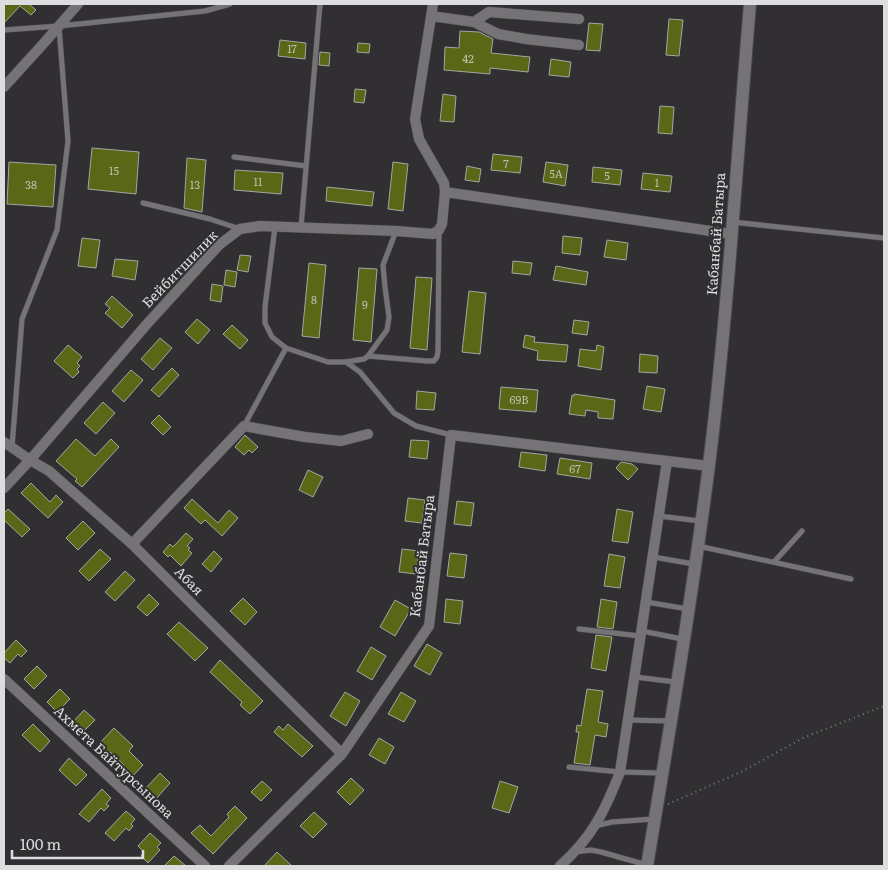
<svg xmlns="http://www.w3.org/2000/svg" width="888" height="870" font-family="Literata,serif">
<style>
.building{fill:#5a6717;stroke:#a5a6a2}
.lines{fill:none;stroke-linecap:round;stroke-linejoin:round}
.service-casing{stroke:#4c4a4d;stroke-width:6}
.minor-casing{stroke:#4c4a4d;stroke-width:11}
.secondary-casing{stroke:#4c4a4d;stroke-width:14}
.path{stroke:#7b7a7c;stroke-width:2;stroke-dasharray:1 4;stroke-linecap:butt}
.service{stroke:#767376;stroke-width:5}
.minor{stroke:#767376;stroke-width:10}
.secondary{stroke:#767376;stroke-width:12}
.labels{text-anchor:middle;stroke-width:4;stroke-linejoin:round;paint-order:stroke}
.number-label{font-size:11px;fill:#bcbfac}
.street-label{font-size:14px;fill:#dddcde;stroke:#312f32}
</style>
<rect width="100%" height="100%" fill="#312f32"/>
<path class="building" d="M6 4H29L36 10 31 15 20 6 4 23V6Z
M669 19 683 20 679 56 666 55Z
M589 23 603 24 600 51 586 50Z
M460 31 479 32 493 39 491 53 530 57 528 72 490 68V74L444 70 445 47 459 48Z
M280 40 306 43 305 59 278 56Z
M358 43 370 44 369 53 357 52Z
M320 52 330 53 329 66 319 65Z
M551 59 571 62 569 77 549 75Z
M355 89 366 90 364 103 354 102Z
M443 94 456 96 454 122 440 121Z
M660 106 674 107 672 134 658 133Z
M92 148 139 152 136 194 88 189Z
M493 154 522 157 520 173 491 170Z
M187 158 206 160 202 212 184 208Z
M9 162 56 165 53 207 7 204Z
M393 162 408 164 403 211 388 209Z
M546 162 568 165 565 186 543 182Z
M467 166 481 169 479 182 465 180Z
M593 167 622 170 620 185 592 182Z
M235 170 283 173 281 194 234 190Z
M643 173 672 176 670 192 641 189Z
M327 187 374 192 372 206 326 201Z
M563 236 582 238 580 255 562 253Z
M82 238 100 240 96 268 78 266Z
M607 240 628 243 626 260 604 257Z
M240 255 251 256 248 272 237 270Z
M115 259 138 261 135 280 112 276Z
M513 261 532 263 530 275 512 273Z
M309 263 326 265 319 338 302 336Z
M556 266 588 272 586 285 553 280Z
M359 268 377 269 371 342 353 340Z
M226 270 237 272 235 287 224 285Z
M416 277 432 278 427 350 410 348Z
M212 284 223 286 221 302 210 300Z
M469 291 486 293 480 354 462 352Z
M112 296 133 315 122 328 105 313 110 308 105 304Z
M197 319 210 330 198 344 185 332Z
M574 320 589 322 587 335 572 333Z
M232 325 248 340 240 349 223 334Z
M525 335 535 337 534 342 568 345 566 362 537 360 538 351 523 347Z
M160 338 172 348 153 370 141 359Z
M68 345 82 357 77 363 80 366 77 369 79 372 73 378 54 361Z
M597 345 604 347 601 370 578 366 580 349 596 351Z
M640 354 658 356 657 373 639 372Z
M172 368 179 375 159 397 151 390Z
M131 370 143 380 124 402 112 391Z
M647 386 665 389 661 412 643 409Z
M501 387 538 390 536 412 499 409Z
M417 391 436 393 434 410 416 409Z
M574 394 615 400 613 419 598 418V412L586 410 585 416 569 414 572 395 574 396Z
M103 402 115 413 96 434 84 423Z
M159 415 171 427 163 435 151 423Z
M245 435 258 447 252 453 249 450 244 455 235 447Z
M76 439 95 456 111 439 119 447 82 487 75 481 77 479 56 461Z
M411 440 429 441 427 459 409 457Z
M521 452 547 455 545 471 519 467Z
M560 458 592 463 590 479 557 474Z
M621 462 632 464 638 469 628 480 616 468Z
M308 470 323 477 313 497 299 490Z
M31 483 50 502 56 495 63 502 48 518 21 493Z
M408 498 425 500 422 523 405 521Z
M192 499 218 523 229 510 238 518 222 536 205 520 201 524 184 508Z
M457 501 474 503 471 526 454 524Z
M8 509 30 529 22 537 4 520V513Z
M617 509 633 512 628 543 612 541Z
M83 521 95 533 78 550 66 538Z
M186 533 193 539 187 546 190 548 188 550 192 553 181 566 170 555 168 557 163 552 170 544 173 547Z
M100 549 111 559 89 581 79 571Z
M402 549 419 551 416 574 399 572Z
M214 551 222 559 211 572 202 564Z
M450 553 467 555 464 578 447 576Z
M609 554 625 557 620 588 604 586Z
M125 571 135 580 115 601 105 592Z
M149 594 159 604 147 616 137 607Z
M243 598 257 612 245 625 230 611Z
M446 599 463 601 460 624 444 622Z
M601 599 617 602 613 629 597 627Z
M395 600 411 609 395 636 380 627Z
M179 622 208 648 195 661 167 634Z
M596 635 612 637 606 671 591 668Z
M16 640 27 651 21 657 18 654 10 663 4 658V653Z
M427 644 442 653 430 675 414 666Z
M371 647 386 656 372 680 357 671Z
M220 660 263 701 250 714 240 705 242 702 210 672Z
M37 666 47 676 34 689 24 679Z
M60 689 70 699 57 712 47 702Z
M587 689 603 691 598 722 608 724 606 737 595 735 590 765 574 763 579 732H576L577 725 581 726Z
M345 692 360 701 346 726 330 716Z
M401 692 416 701 404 722 388 714Z
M84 710 95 720 82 733 72 723Z
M33 724 50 741 40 752 22 735Z
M288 724 313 746 302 757 274 732 279 726 283 730Z
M114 728 133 746 129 751 143 765 131 778 121 768 124 765 110 752 106 755 97 746Z
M379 738 394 747 385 764 369 755Z
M69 758 87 775 76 786 59 770Z
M160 773 170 783 155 800 144 790Z
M351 778 364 790 350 805 337 792Z
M262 781 272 790 261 801 251 792Z
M500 781 518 787 509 813 492 808Z
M102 789 111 798 106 804 109 806 104 811 101 808 89 822 79 814Z
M235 806 247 818 213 854 191 833 200 825 211 836 229 817 227 814Z
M126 811 135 819 131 824 133 826 129 831 126 828 114 841 105 833Z
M314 812 327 824 313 838 300 826Z
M150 833 161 843 157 847 160 850 148 863 141 856 144 852 138 846Z
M277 852 292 866H264Z
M174 856 186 866H164Z"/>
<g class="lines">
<defs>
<path id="service" d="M4 30 59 26 205 11 230 4
M234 157 306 166
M143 203 210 219 240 229
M732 222 884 238
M275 227 265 307V323L272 337 286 348 328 362H346L364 359 368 356 387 330 389 317 385 287 383 265 396 231
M301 227 320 4
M368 356 427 361H434L437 357 438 351 439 231
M346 362 360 372 394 413 416 426 451 435
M244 426 286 348
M12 447 22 319 57 230 68 141 59 27
M659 516 700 521
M698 546 851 579
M653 557 694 564
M774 562 802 531
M646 602 688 609
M579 629 640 636
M642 631 682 639
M635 677 676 682
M628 720 670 721
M569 767 620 772 661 773
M595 826 612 822 654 819
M575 852 591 850 601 852 647 865"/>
<path id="minor" d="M431 16 474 22 498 34 526 39 579 45
M474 22 489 12 579 19
M4 87 44 43 78 4
M445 192 731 234
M4 442 30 460 49 471 132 544 342 754
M4 488 30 460 147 324 219 245 240 229 260 226 396 231 433 234 439 230 442 224 445 192 444 183 419 139 415 119 433 4
M132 544 244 426 305 437 341 441 368 434
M4 679 205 866
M229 866 342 754 429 626 451 435 709 466
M560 866C573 854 586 840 595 825 606 808 613 790 620 772L667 461"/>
<path id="secondary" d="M647 866C669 733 692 599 709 465 728 312 737 157 750 4"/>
</defs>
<use href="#service" class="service-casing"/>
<use href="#minor" class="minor-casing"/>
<use href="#secondary" class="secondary-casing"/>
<path class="path" d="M668 804 741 772 803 738 884 706"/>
<use href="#service" class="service"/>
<use href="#minor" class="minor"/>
<use href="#secondary" class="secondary"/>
</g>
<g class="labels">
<g class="number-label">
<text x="292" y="53">17</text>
<text x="468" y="63">42</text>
<text x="506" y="168">7</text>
<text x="114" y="175">15</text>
<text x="556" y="178">5А</text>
<text x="607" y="180">5</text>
<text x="258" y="186">11</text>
<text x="657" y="187">1</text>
<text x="31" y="189">38</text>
<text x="195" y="189">13</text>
<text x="314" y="304">8</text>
<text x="365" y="309">9</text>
<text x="519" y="404">69В</text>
<text x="575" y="473">67</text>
</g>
<g class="street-label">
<text transform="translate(716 234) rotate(-86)" y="5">Кабанбай Батыра</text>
<text transform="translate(180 269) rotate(-46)" y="5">Бейбитшилик</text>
<text transform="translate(422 556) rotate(-83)" y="5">Кабанбай Батыра</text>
<text transform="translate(189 581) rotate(45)" y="5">Абая</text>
<text transform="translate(114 762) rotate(43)" y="5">Ахмета Байтурсынова</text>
</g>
</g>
<rect width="888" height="870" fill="none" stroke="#dddcde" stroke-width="10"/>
<path d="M12 850v8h131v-8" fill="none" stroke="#dddcde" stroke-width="2.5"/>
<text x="20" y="850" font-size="15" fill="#dddcde" stroke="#312f32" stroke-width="4" paint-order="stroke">100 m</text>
</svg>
